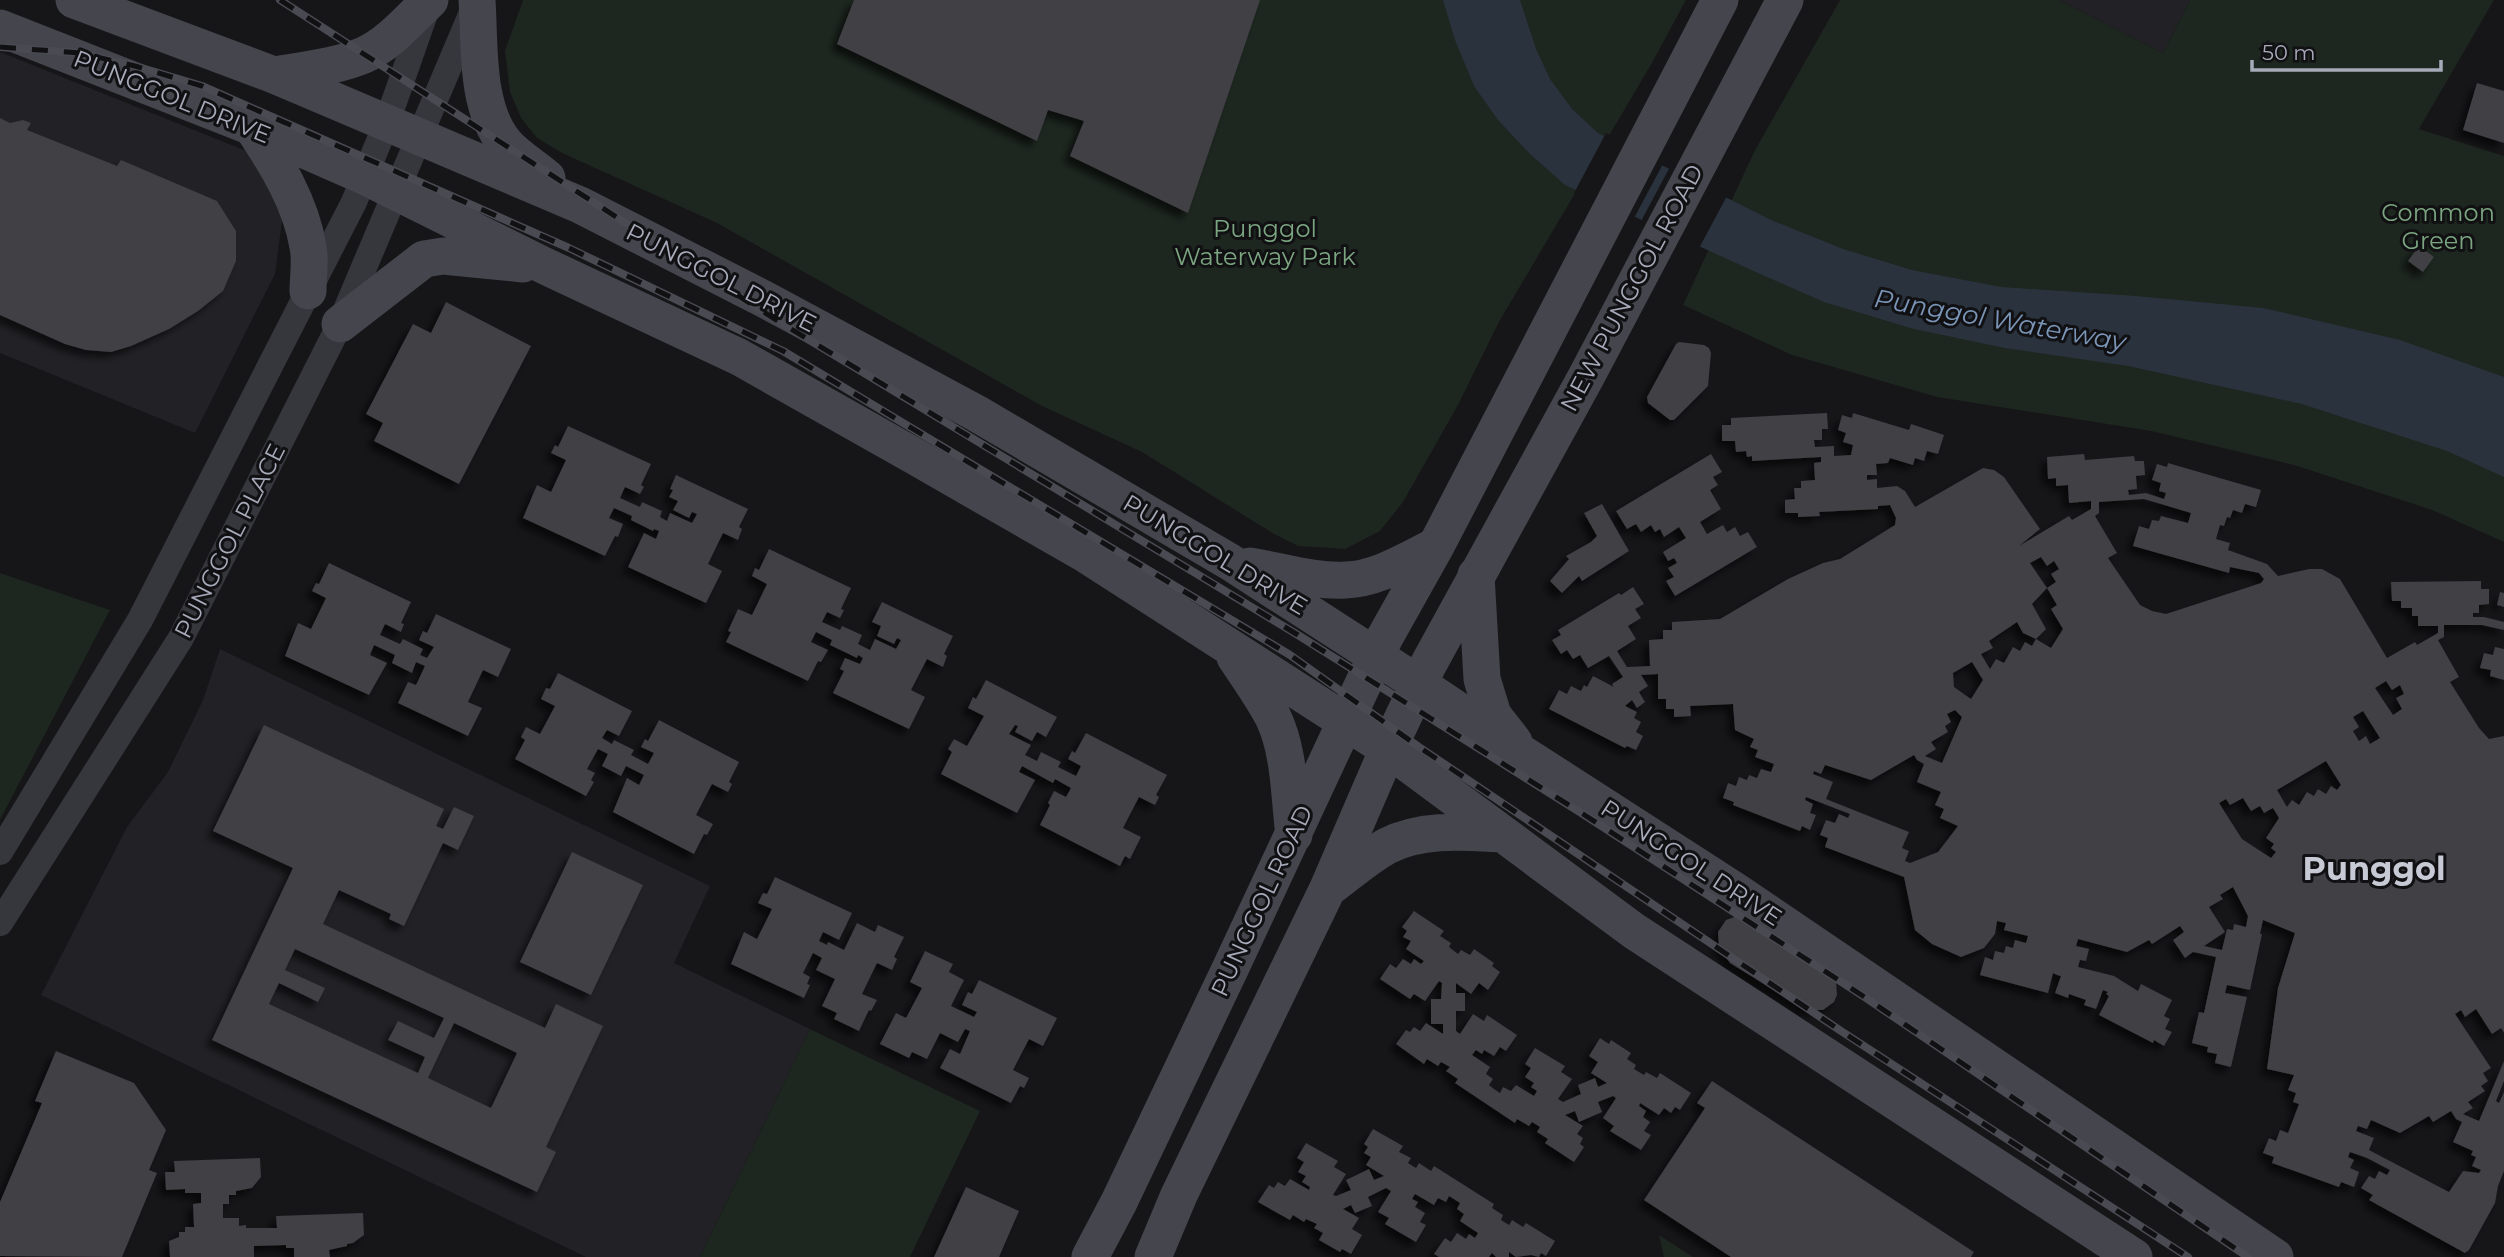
<svg xmlns="http://www.w3.org/2000/svg" width="2504" height="1257" font-family="Montserrat,sans-serif">
<style>
.built{fill:#222125}
.green{fill:#1d261f}
.water{fill:#2a333d}
.pier{fill:#161518}
.building{fill:#403f45;fill-rule:evenodd;filter:url(#shadow)}
.lines{fill:none;stroke-linecap:round;stroke-linejoin:round}
.street{stroke:#36363d;stroke-width:26}
.secondary{stroke:#44454d;stroke-width:37}
.rail-casing{stroke:#494a52;stroke-width:8}
.rail{stroke:#111013;stroke-width:5;stroke-dasharray:16;stroke-linecap:butt}
.labels{text-anchor:middle;stroke-width:6;stroke-linejoin:round;paint-order:stroke}
.street-label{font-size:24px;fill:#a6aab9;stroke:#111013}
.park-label{font-size:24px;fill:#7ba681;stroke:#111013}
.water-label{font-size:26px;font-style:italic;fill:#7a95b7;stroke:#111013}
.district-label{font-size:32px;font-weight:bold;fill:#c7cad5;stroke:#111013}
</style>
<defs>
<filter id="shadow"><feDropShadow dx="-6" dy="6" stdDeviation="3.5" flood-color="#0009"/></filter>
</defs>
<rect width="100%" height="100%" fill="#161518"/>
<path class="built" d="M2059 0H2190L2163 53Z
M0 52 249 152 283 214 275 274 195 433 0 353Z
M220 649 710 886 674 963 810 1029 700 1257H586L41 995 127 827 168 772 203 700Z"/>
<path class="green" d="M523 0H1686L1652 63 1499 322 1458 405 1403 502 1380 531 1345 549 1298 546 1274 534 1142 452 1042 406 717 223 562 153 537 138 521 118 510 92 505 51Z
M1840 0H2059L2163 53 2190 0H2494L2419 129 2504 156V542L2432 510 2294 465 2151 431 1937 397 1792 355 1683 305 1754 152Z
M0 573 110 610 0 820Z
M810 1029 980 1111 910 1257H700Z
M1659 1235 1693 1257H1664Z"/>
<path class="water" d="M1443 0H1520L1536 49 1550 79 1572 109 1598 133 1771 220 1843 249 1912 270 2001 287 2136 296 2263 308 2400 340 2504 377V477L2447 451 2302 404 2128 366 2005 348 1914 329 1824 302 1749 269 1565 185 1530 154 1498 120 1474 86 1455 40Z"/>
<path class="pier" d="M1606 133 1664 162 1633 220 1574 193Z
M1671 165 1728 194 1698 250 1640 223Z"/>
<path class="building" d="M854 0H1260L1188 213 1070 156 1084 121 1048 110 1037 141 837 44Z
M2477 83 2504 91V143L2463 130Z
M0 118 10 123 23 120 31 123 27 130 117 166 121 160 217 201 236 231V261L223 291 198 311 169 329 131 346 111 352 86 350 65 344 0 315Z
M2419 246 2434 257 2423 272 2408 261Z
M446 302 531 346 459 484 374 441 383 423 366 414 413 324 431 333Z
M1679 342 1704 345 1709 348 1711 353 1708 386 1674 420H1670L1648 403 1647 397 1676 344Z
M1827 413 1828 429H1822V440H1814L1815 447 1834 446V456L1851 455 1853 445 1843 442 1846 433 1838 430 1842 415 1852 418 1853 413 1909 430 1911 424 1944 435 1938 454 1927 451 1924 461 1915 458 1913 465 1890 458 1888 463 1876 464 1877 475H1867V480L1877 479V488L1897 486 1905 491 1915 507 1983 468 1994 470 2004 477 2040 529 2019 546 2069 516 2072 520 2091 509V501L2069 503 2068 485 2056 486V478L2048 479 2047 457 2084 454 2085 460 2134 456 2135 461H2144L2145 475 2136 476 2137 489 2128 490 2129 495 2146 493 2164 499 2166 493 2159 491 2161 483 2152 480 2157 464 2167 467 2168 463 2261 490 2256 507 2245 504 2242 513 2233 510 2230 518 2227 517 2224 526 2220 525 2216 539 2230 543 2228 550 2267 564 2278 576 2309 569H2322L2340 579 2387 658 2415 642 2417 645 2438 633V626H2418V616H2412V608H2401V601H2392L2391 582 2481 581V589H2489V604L2479 605V613H2473V617H2484L2504 622V630L2482 625H2444V637L2438 640 2459 677 2450 682 2479 728 2489 739 2504 736V1033L2501 1028 2492 1034 2476 1009 2465 1017 2461 1010 2455 1014 2491 1068 2483 1073 2488 1081 2481 1086 2485 1091 2468 1102 2473 1108 2463 1114 2479 1121 2504 1061V1081L2496 1101 2499 1103 2504 1092V1171L2498 1186 2495 1203 2469 1250 2465 1253 2369 1200 2373 1195 2361 1188 2369 1176 2375 1179 2379 1171 2387 1175 2390 1170 2367 1158 2350 1152 2348 1157 2354 1160 2350 1168 2359 1172 2354 1187 2341 1182 2339 1187 2272 1163 2274 1157 2263 1153 2269 1138 2276 1141 2280 1130 2288 1133 2299 1104 2293 1102 2296 1093 2288 1090 2294 1075 2267 1069 2278 988 2295 933 2263 920 2260 934H2262L2250 990 2227 985 2225 993 2247 997 2231 1067 2215 1063 2217 1054 2207 1052 2208 1047 2192 1043 2199 1012 2204 1013 2216 957 2193 952 2185 958 2173 940 2184 932 2180 926 2152 944 2149 940 2127 952 2078 939 2076 946 2089 949 2086 961 2080 960 2078 967 2114 976 2138 991 2141 984 2172 1000 2164 1016 2170 1019 2165 1029 2172 1032 2164 1046 2154 1040 2153 1043 2099 1015 2109 996 2106 994 2108 992 2103 990 2096 1009 2084 1005 2086 1000 2069 994 2068 998 2055 993 2061 976 2057 975 2053 973 2048 993 1980 975 1985 957 1993 960 1995 951 2004 953 2006 946 2013 948 2015 940 2026 943 2028 936 2004 930 2006 923 1997 921 1995 934 1984 948 1961 957 1932 944 1915 930 1904 877 1825 847 1828 838 1820 835 1826 820 1835 823 1839 814 1848 818 1850 814 1806 797 1805 800 1813 804 1810 813 1816 815 1810 830 1802 826 1800 831 1733 805 1734 802 1723 798 1728 783 1736 786 1739 777 1747 780 1749 775 1757 778 1761 769 1771 772 1774 764 1755 757 1758 750 1750 747 1754 739 1735 730 1733 704 1690 706 1691 716 1674 717V709H1666V699H1658V674L1641 675 1648 686 1639 692 1645 702 1637 708 1632 700 1625 706 1637 712 1634 718 1641 722 1636 732 1643 736 1636 750 1627 746 1625 748 1549 709 1559 690 1567 694 1571 686 1581 691 1584 685 1587 687 1593 676 1614 687 1612 684 1623 677 1609 656 1588 668 1580 655 1573 659 1567 650 1561 654 1552 640 1561 635 1558 630 1619 593 1621 595 1633 587 1644 604 1635 609 1641 618 1628 626 1636 639 1617 651 1627 667 1650 666 1649 640 1663 639V630H1672V622L1720 619 1788 579 1823 563 1840 559 1895 525 1896 518 1890 505 1878 506V509L1819 512 1820 516 1798 517V513H1785V500L1795 499 1794 488H1801V481L1815 480 1814 463 1821 462V457L1752 461V456L1747 457 1746 451 1736 452 1735 441H1722V425H1731V418ZM2144 499 2191 513 2188 523 2161 516 2159 521 2152 520 2149 529 2139 526 2133 546 2229 573 2230 567 2259 573 2264 579 2261 583 2166 614 2152 611 2140 605 2108 558 2117 553 2095 516 2099 513V502ZM2041 557 2047 566 2054 561 2059 569 2051 574 2056 582 2047 588 2057 605 2051 609 2063 629 2051 648 2036 639 2032 646 2025 642 2020 651 2013 647 2004 663 1996 659 1990 669 1981 654 1993 648 1989 641 2017 622 2023 633 2036 639 2046 629 2032 604 2047 588 2030 563ZM1972 662 1983 680 1971 699 1954 687 1953 673ZM2386 681 2392 690 2400 685 2404 694 2396 698 2402 709 2393 715 2375 688ZM1955 710 1962 717 1942 763 1925 756 1936 749 1931 742 1948 732 1945 726 1951 722 1947 714ZM2363 711 2380 738 2370 744 2366 736 2359 741 2353 731 2359 727 2353 717ZM1914 755 1917 760 1924 764 1917 782 1941 792 1935 805 1944 809 1940 818 1958 826 1938 852 1910 863 1905 861 1909 851 1902 848 1909 832 1826 799 1833 782 1813 774 1814 771 1821 774 1825 765 1871 780ZM2326 761 2341 785 2337 790 2331 786 2326 794 2318 789 2314 796 2307 792 2299 805 2292 800 2287 807 2277 790ZM2243 798 2251 811 2260 806 2264 813 2273 808 2279 818 2266 838 2274 844 2271 848 2276 852 2271 858 2242 839 2219 803 2226 799 2230 805ZM2233 887 2248 916 2246 927 2234 924 2233 930 2227 929 2222 950 2204 946 2225 932 2209 907 2223 899 2220 895ZM2451 1111 2456 1119 2462 1122 2453 1142 2473 1151 2471 1155 2476 1157 2472 1166 2481 1170 2479 1173 2463 1171 2449 1192 2369 1150 2374 1138 2356 1131 2358 1126 2367 1129 2371 1120 2400 1133 2429 1116 2433 1122Z
M568 426 651 464 641 485 644 487 640 494 625 487 620 498 640 507 642 502 662 511 660 517 667 521 670 513 692 523 697 514 692 512 689 518 673 510 678 501 669 497 673 490 670 489 676 475 748 509 739 527 742 529 738 540 723 533 708 564 722 571 706 603 628 567 644 533 656 539 659 531 654 529 653 531 631 520 632 516 614 508 609 518 623 524 618 537 615 536 605 556 523 518 537 485 551 492 566 460 551 453 555 445 558 447Z
M1711 454 1722 472 1713 477 1718 485 1710 490 1721 509 1700 522 1707 534 1723 525 1727 532 1735 527 1740 536 1748 532 1757 547 1675 596 1666 581 1674 577 1668 568 1677 563 1674 558 1668 561 1663 552 1686 538 1679 527 1664 537 1660 529 1655 532 1651 525 1641 532 1636 524 1627 529 1616 511Z
M1602 504 1629 551 1582 581 1579 576 1562 593 1550 581 1569 559 1566 556 1591 542 1597 536 1584 513Z
M769 549 851 588 841 609 844 610 840 618 827 612 822 622 840 630 842 626 862 635 858 644 870 650 875 639 896 649 901 640 897 638 894 644 877 636 881 626 872 622 882 602 953 636 944 654 947 656 943 667 927 659 911 690 925 697 909 729 833 693 844 671 840 669 845 658 860 664 863 658 858 655 857 658 830 645 832 640 816 632 811 642 828 650 821 662 818 661 808 681 726 642 731 632 728 631 738 609 752 615 767 584 752 576 755 568 759 570Z
M329 563 411 602 401 623 404 624 401 632 385 624 380 635 400 644 403 639 423 649 420 655 427 658 434 647 419 640 423 631 427 633 436 614 511 649 498 677 483 670 468 702 482 708 468 736 398 703 408 682 416 685 425 666 416 662 412 673 392 663 395 655 374 645 370 655 387 663 369 695 285 656 298 623 311 629 326 598 312 591 316 583 319 584Z
M2500 592 2504 593V607L2497 605Z
M2495 647 2504 649V680L2490 676 2491 670 2480 668 2484 653 2493 655Z
M558 673 632 711 619 736 607 730 602 738 612 744 614 740 634 750 631 755 648 764 654 753 641 747 645 739 648 741 659 720 739 762 729 782 732 784 728 792 712 784 696 815 713 824 707 835 704 834 694 854 613 812 627 778 639 785 644 775 626 766 621 776 602 766 608 754 598 749 587 769 595 773 591 780 594 782 586 796 515 759 525 740 521 737 526 727 540 734 555 706 541 699 546 688 550 689Z
M986 680 1057 717 1046 737 1037 732 1032 741 1015 732 1018 726 1015 725 1009 734 1031 745 1025 755 1037 761 1041 752 1061 762 1058 767 1076 776 1081 766 1068 759 1072 751 1075 753 1086 733 1167 775 1156 795 1159 797 1155 805 1139 797 1123 828 1141 837 1130 859 1125 856 1120 866 1040 825 1050 805 1048 803 1054 791 1066 797 1071 788 1055 779 1053 783 1022 766 1019 772 1035 780 1017 813 941 774 952 752 948 749 954 739 967 746 984 716 968 708 973 697 976 699Z
M264 725 444 809 436 826 443 829 454 807 474 816 458 850 443 843 404 926 389 919 391 914 339 890 323 924 545 1028 556 1004 603 1026 546 1147 556 1152 537 1192 212 1040 293 868 213 831ZM295 949 444 1018 434 1038 398 1021 388 1040 425 1057 418 1073 269 1004 279 983 318 1002 325 988 285 970ZM454 1023 517 1053 491 1108 428 1078Z
M572 852 643 885 591 995 520 962Z
M775 877 852 913 839 940 823 932 819 941 827 945 828 942 844 950 857 923 875 932 878 925 904 937 894 957 897 959 892 970 877 963 862 994 877 1000 871 1011 869 1010 859 1031 834 1019 837 1013 822 1006 835 979 816 970 822 958 813 953 803 973 810 977 807 984 810 985 804 998 731 964 744 932 757 939 772 909 758 903 763 893 767 894Z
M1414 911 1444 931 1440 936 1451 943 1449 947 1458 954 1461 950 1470 955 1474 949 1494 963 1492 966 1500 972 1488 990 1479 983 1471 994 1456 983V993H1465V1011H1456V1031L1460 1034 1473 1014 1484 1021 1487 1015 1517 1035 1506 1051 1500 1047 1494 1056 1484 1050 1482 1054 1476 1050 1472 1055 1490 1067 1486 1074 1493 1079 1489 1085 1494 1089 1500 1093 1503 1087 1511 1091 1516 1085 1534 1096 1537 1091 1531 1087 1534 1083 1525 1077 1531 1068 1525 1064 1535 1048 1565 1066 1561 1072 1572 1079 1558 1099 1563 1102 1581 1094 1578 1085 1595 1078 1598 1087 1607 1083 1591 1073 1598 1062 1589 1056 1600 1038 1609 1044 1611 1040 1631 1053 1627 1059 1636 1065 1634 1069 1644 1075 1646 1072 1657 1078 1660 1073 1691 1093 1680 1110 1675 1107 1671 1113 1664 1108 1659 1115 1640 1103 1639 1106 1646 1111 1643 1117 1650 1122 1644 1131 1651 1135 1641 1150 1610 1131 1614 1126 1603 1118 1616 1098 1613 1096 1598 1102 1602 1112 1579 1122 1575 1111 1565 1115 1583 1126 1577 1134 1583 1138 1580 1144 1584 1147 1574 1162 1545 1143 1548 1139 1537 1132 1540 1127 1532 1122 1529 1126 1517 1119 1515 1123 1455 1083 1458 1079 1446 1071 1450 1067 1441 1062 1438 1066 1427 1059 1424 1064 1396 1044 1406 1030 1410 1032 1414 1027 1420 1031 1426 1023 1443 1034V1024H1431V999H1441L1442 983 1439 981 1425 1001 1414 994 1410 999 1380 979 1390 964 1396 968 1403 959 1411 964 1414 959 1421 964 1424 961 1406 949 1411 941 1403 937 1407 931 1402 927Z
M1740 915 1836 981 1837 995 1834 1002 1823 1010H1806L1730 963 1719 947 1718 932 1726 920Z
M925 951 953 964 949 972 964 980 951 1006 974 1017 977 1012 962 1005 968 992 972 994 979 980 1057 1018 1043 1046 1029 1039 1013 1070 1029 1078 1024 1088 1020 1086 1011 1103 940 1068 950 1049 960 1054 970 1031 965 1029 958 1042 940 1033 927 1059 912 1052 909 1058 880 1044 896 1013 906 1018 922 988 910 982Z
M56 1051 134 1083 166 1130 149 1170 157 1173 122 1257 0 1256V1202L42 1103 35 1101Z
M1712 1081 1974 1252 1971 1257H1731L1644 1200 1705 1108 1697 1103Z
M1373 1129 1403 1146 1399 1152 1411 1158 1408 1163 1416 1168 1419 1163 1431 1171 1434 1166 1494 1204 1492 1208 1503 1215 1501 1220 1509 1225 1512 1220 1523 1227 1526 1223 1555 1241 1546 1256 1541 1253 1539 1257 1531 1255 1516 1257 1509 1252V1257H1496L1492 1253 1489 1257H1439L1434 1254 1445 1238 1451 1242 1457 1233 1466 1239 1469 1234 1475 1238 1478 1233 1460 1221 1464 1214 1457 1209 1460 1203 1449 1196 1446 1202 1438 1198 1434 1205 1415 1194 1412 1199 1418 1202 1415 1207 1425 1213 1420 1222 1426 1225 1416 1242 1385 1224 1389 1218 1378 1212 1391 1191 1386 1188 1368 1197 1372 1206 1355 1213 1351 1205 1343 1209 1359 1218 1352 1229 1362 1235 1351 1254 1342 1249 1340 1252 1319 1240 1323 1233 1314 1228 1317 1224 1306 1219 1304 1222 1293 1215 1290 1220 1258 1202 1269 1185 1274 1188 1278 1182 1285 1186 1290 1179 1309 1190 1310 1187 1302 1182 1306 1176 1298 1172 1304 1162 1297 1158 1306 1143 1338 1161 1334 1167 1346 1174 1333 1195 1336 1196 1351 1190 1346 1180 1369 1169 1374 1180 1384 1176 1366 1165 1371 1157 1364 1153 1368 1147 1364 1144Z
M260 1158 261 1177 252 1188 236 1191V1195H229V1204H223V1218H239V1226L246 1225V1228H277L276 1216 363 1213 364 1235 353 1243 347 1244V1246L329 1250 330 1257H294V1248H286V1245L254 1246V1257H170L169 1241 179 1237V1232H185V1227H194L193 1204 201 1203V1193H185V1189L166 1190 165 1172H175L174 1161Z
M966 1187 1019 1211 999 1257H934Z"/>
<g class="lines">
<path class="street" d="M0 852 140 620 354 202 387 122 427 8
M0 923 181 638 340 324 473 10"/>
<path class="secondary" d="M74 0 274 75 580 205 762 298 976 413 1230 562 1419 684 1523 754 1734 890 2275 1257
M477 0C480 44 475 107 505 143 516 156 533 166 547 178
M0 28 252 127 364 176 545 266 739 357 916 457 1085 554 1388 749 1634 931 2134 1257
M274 75C303 70 336 67 364 55 389 44 410 19 430 0
M252 127C276 163 301 203 308 247 311 261 308 277 308 291
M340 324 424 259 443 256 523 264
M1250 566C1281 571 1314 582 1346 580 1378 579 1409 559 1436 546
M1476 575 1482 679 1493 715 1514 742
M1235 657C1248 677 1262 696 1273 717 1290 752 1289 797 1294 835
M1329 888C1348 874 1367 857 1387 846 1422 828 1464 832 1501 834
M1090 1257 1119 1202 1231 967 1385 637 1436 546 1720 0
M1153 1257 1179 1195 1328 888 1388 749 1428 665 1586 377 1785 0"/>
<defs>
<path id="rail" d="M280 0 773 318 1298 635 1583 814 1863 996 2248 1257
M0 47 80 53 135 66 202 86 569 248 783 351 1290 655 1419 747 1841 1031 2188 1257"/>
</defs>
<use href="#rail" class="rail-casing"/>
<use href="#rail" class="rail"/>
</g>
<g class="labels">
<g class="street-label">
<text transform="translate(172 97) rotate(22)" y="8">PUNGGOL DRIVE</text>
<text transform="translate(721 278) rotate(27)" y="8">PUNGGOL DRIVE</text>
<text transform="translate(1632 288) rotate(-62)" y="8">NEW PUNGGOL ROAD</text>
<text transform="translate(230 541) rotate(-63)" y="8">PUNGGOL PLACE</text>
<text transform="translate(1215 555) rotate(31)" y="8">PUNGGOL DRIVE</text>
<text transform="translate(1691 863) rotate(33)" y="8">PUNGGOL DRIVE</text>
<text transform="translate(1262 901) rotate(-65)" y="8">PUNGGOL ROAD</text>
</g>
<g class="park-label">
<text x="2438" y="221">Common<tspan x="2438" dy="28">Green</tspan></text>
<text x="1265" y="237">Punggol<tspan x="1265" dy="28">Waterway Park</tspan></text>
</g>
<g class="water-label">
<text transform="translate(2000 320) rotate(10)" y="9">Punggol Waterway</text>
</g>
<g class="district-label">
<text x="2374" y="880">Punggol</text>
</g>
</g>
<path d="M2252 60v10h189v-10" fill="none" stroke="#a6aab9" stroke-width="3.5"/>
<text x="2262" y="60" font-size="21" fill="#a6aab9" stroke="#111013" stroke-width="5" paint-order="stroke">50 m</text>
</svg>
